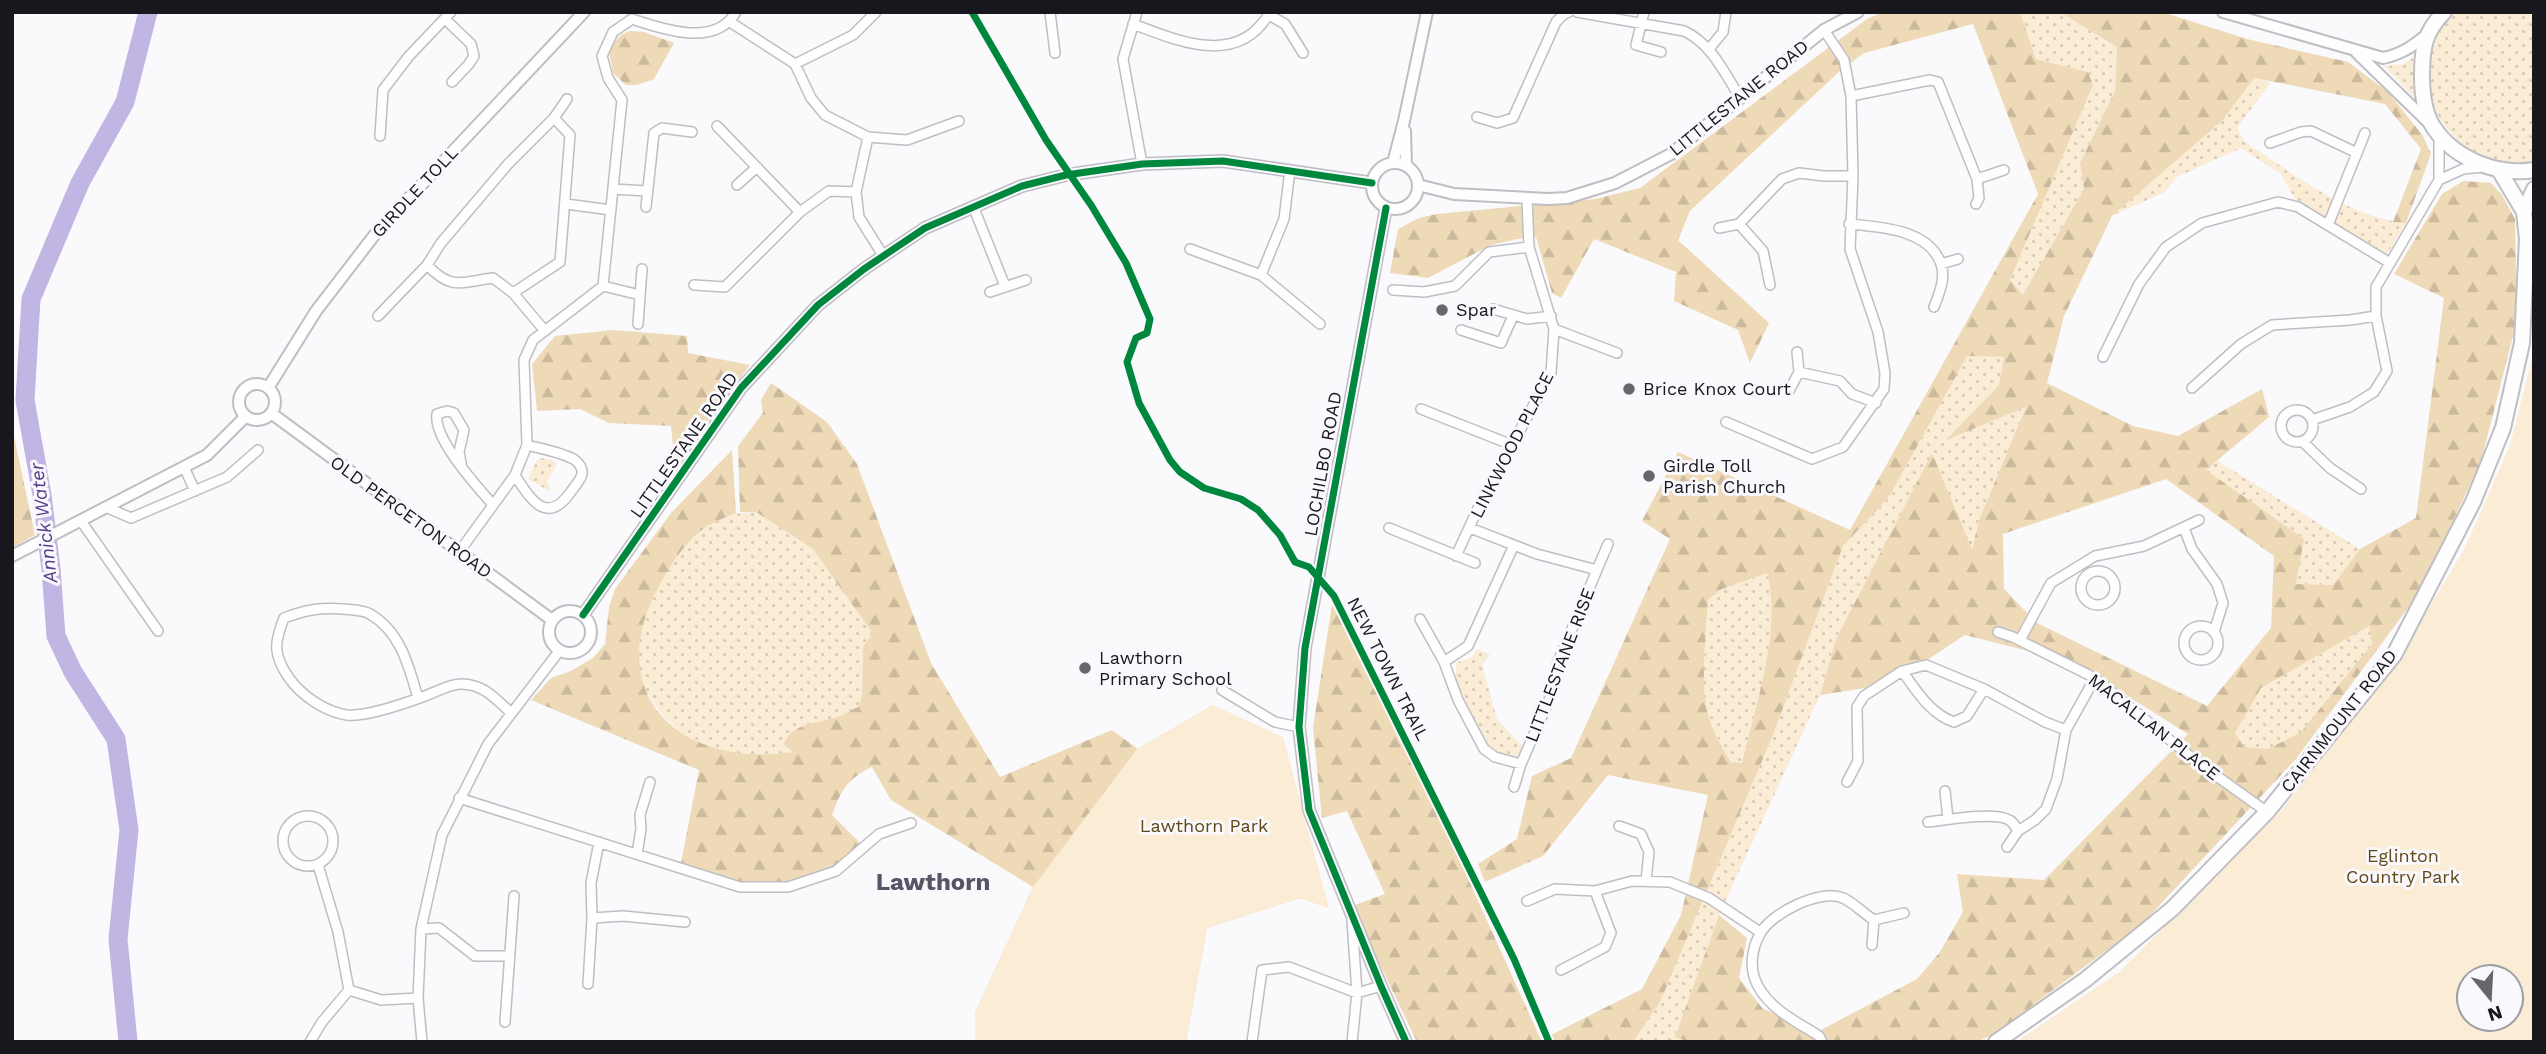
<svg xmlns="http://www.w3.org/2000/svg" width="2546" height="1054" font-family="'Work Sans',sans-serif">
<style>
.grass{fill:url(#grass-dots)}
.forest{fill:url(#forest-firs);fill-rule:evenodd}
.park{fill:#fbecd6;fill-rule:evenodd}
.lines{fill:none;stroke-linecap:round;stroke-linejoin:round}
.river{stroke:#c1b5e3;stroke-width:19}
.minor-casing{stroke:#bfbec3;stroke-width:12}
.tertiary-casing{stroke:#bfbec3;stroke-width:14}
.primary-casing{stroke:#bfbec3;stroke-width:18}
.minor{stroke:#fefeff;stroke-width:9}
.tertiary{stroke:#fefeff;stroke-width:10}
.primary{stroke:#fefeff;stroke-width:14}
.cycleway-casing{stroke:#f9f8fd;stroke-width:11}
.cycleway{stroke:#00873e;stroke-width:7}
.poi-dot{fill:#68666c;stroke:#f9f8fd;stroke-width:2.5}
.labels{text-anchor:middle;stroke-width:6;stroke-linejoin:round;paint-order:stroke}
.street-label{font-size:18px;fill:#19171e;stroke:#f9f8fd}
.poi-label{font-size:18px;fill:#19171e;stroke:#f9f8fd;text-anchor:start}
.park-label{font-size:18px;fill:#604714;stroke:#f9f8fd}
.water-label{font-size:19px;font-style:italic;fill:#563c89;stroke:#f9f8fd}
.district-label{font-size:24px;font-weight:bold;fill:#585465;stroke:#f9f8fd}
</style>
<defs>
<pattern id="grass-dots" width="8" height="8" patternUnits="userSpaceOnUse" patternTransform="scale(1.75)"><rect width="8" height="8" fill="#fbecd6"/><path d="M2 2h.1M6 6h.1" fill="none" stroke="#d7cab7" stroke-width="1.8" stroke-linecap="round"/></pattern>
<pattern id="forest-firs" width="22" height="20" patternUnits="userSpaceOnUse" patternTransform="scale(1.75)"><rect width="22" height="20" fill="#efdab7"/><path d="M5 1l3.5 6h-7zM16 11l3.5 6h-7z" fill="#ccba9d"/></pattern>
</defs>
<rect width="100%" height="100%" fill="#faf9fc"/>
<path class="grass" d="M2020 12H2060L2117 47 2115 91 2080 162 2084 189 2023 295 2010 280 2093 85 2088 72 2036 59Z
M2454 12H2534V163C2519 164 2505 165 2491 160 2451 147 2419 102 2428 59 2433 41 2443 26 2454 12Z
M2416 56 2415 98 2384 66 2403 64Z
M2254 78 2270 83 2237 128 2245 142C2293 173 2347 217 2406 223L2387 254 2303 206 2295 199 2281 174 2241 148 2177 177 2165 192 2112 216 2223 120Z
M1967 355 2004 357 1999 385 1948 438 2026 407 1979 520 1971 550 1932 454 1836 639 1820 695 1719 915 1675 1037 1689 1042H1633L1660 1002 1773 735 1843 546 1889 497Z
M541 458 552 460 557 464 547 481 551 492 528 479 537 460Z
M2216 460 2360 549 2333 585 2295 584 2303 539 2205 470Z
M756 512 813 549 871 631V638L863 646 862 696 858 707 839 717 795 729 794 752C742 760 692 754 659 710 650 698 642 687 640 672 632 624 666 554 706 527 721 516 738 512 756 512Z
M1767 573C1782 630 1755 706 1742 763L1731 762C1722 746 1709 724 1706 706 1701 672 1706 635 1708 600L1722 589Z
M2369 626 2373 644 2301 732 2268 749 2244 747 2235 733 2261 688Z
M1477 649 1490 654 1482 665 1497 719 1523 747 1519 755 1512 758 1489 750 1466 708 1456 683V663L1472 657Z"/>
<path class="forest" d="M1883 12H2020L2036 59 2088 72 2093 85 2010 280 2023 295 2084 189 2080 163 2115 91 2117 47 2060 12H2162L2247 39 2348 62 2388 92 2423 136 2431 154 2406 223 2393 222 2421 149 2385 104 2254 78 2223 120 2112 216 2064 316 2047 383 2133 426 2178 436 2262 389 2269 417 2206 470 2304 539 2296 584 2333 585 2360 549 2416 518 2444 298 2394 274 2442 194 2463 181 2491 183 2502 195 2515 219 2517 321 2481 461 2420 592 2295 760 2142 924 1994 1034 1977 1042H1689L1675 1037 1719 915 1747 938 1739 978 1763 1009 1819 1031 1917 979 1940 952 1963 912 1957 874 2044 880 2188 734 2075 663 1965 635 1891 684 1820 695 1836 639 1932 453 1972 549 1979 520 2026 407 1946 440 1999 385 2004 357 1967 356 1889 497 1843 546 1773 735 1660 1002 1633 1042H1554L1551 1035 1642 989 1681 915 1708 795 1608 775 1543 856 1485 882 1478 864 1517 839 1532 776 1571 758 1670 539 1642 521 1678 452 1850 530 2038 194 1973 24 1864 53 1840 71 1690 211 1678 240 1769 323 1750 363 1738 330 1674 301 1676 272 1594 239 1561 298 1552 293 1536 237 1517 239 1491 245 1428 278 1390 273 1398 229 1419 218 1437 214 1595 199 1640 188 1867 19ZM2166 479 2274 556 2271 628 2207 706 2037 623 2004 589 2003 534ZM1767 573C1782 629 1755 707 1742 763L1731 762C1721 746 1709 724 1706 706 1701 672 1706 635 1708 600L1722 589ZM2369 626 2372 644 2301 732 2268 749 2244 747 2235 733 2261 688Z
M630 31 644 32 674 43 654 79 637 85H626L613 73 609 52C614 42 619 34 630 31Z
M614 330 687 336 688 353 750 365 675 465 671 426 609 423 580 409 537 411 532 364 555 336Z
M771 383 827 422 857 464 931 663 1000 777 1112 730 1138 749 1213 705 1302 833 1329 908 1300 898 1207 928 1186 1042H975V1013L1033 887 891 800 872 767C848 778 841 790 832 815L864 847 836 871 788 887H740L680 868 699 770 531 700 551 678 571 671 593 658 605 644 609 607 615 589 671 513 732 450 736 513C726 517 716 521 707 526 686 540 672 563 660 584 599 693 680 769 793 752L784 744C792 722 818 724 837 717 844 715 851 710 858 707L862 696 863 646 870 638 871 631 813 549 756 512H740L738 446 763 413 761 400Z
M12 427 35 535 12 548Z
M1332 604 1446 830 1542 1042H1417L1352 906 1385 894 1347 811 1322 818 1313 728Z"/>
<path class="park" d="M2534 325V1042H2016L2119 972 2282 810 2370 696 2419 624 2464 550 2510 445 2532 359ZM2469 977H2511V1019H2469Z
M1213 705 1283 737 1329 908 1300 898 1207 928 1186 1042H975V1013L1033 887 1137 749Z"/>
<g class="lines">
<path class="river" d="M128 1042 118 939 129 830 116 739 73 672 56 636 51 569 42 495 25 400 31 299 80 183 125 102 148 12"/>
<defs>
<path id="minor" d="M1050 12 1055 53
M1137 12 1123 59 1142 164
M1577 12 1684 31C1712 44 1725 74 1741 99
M1644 12 1636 45 1661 52
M1269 15 1285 24 1303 53
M445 19 471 44 474 56 469 64 452 82
M730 22 795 64 811 98 825 115 868 137 907 140 959 121
M1133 24C1178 41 1239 68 1270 12
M1709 49 1723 32 1726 12
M795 64 853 35 876 12
M1851 96 1930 80 1938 82 1977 179 1979 198 1976 204
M1477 117 1497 123 1513 118 1556 22 1564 14 1569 12
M717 126 800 212
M380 136 383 90 409 56 451 12
M868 137 856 192 859 217 884 257
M2270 143 2301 132 2311 131 2357 153
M1977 179 2004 170
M2439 180 2463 169 2483 167
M737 185 757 167
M613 189 647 191
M566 204 611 210
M973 206 1005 286
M646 207 654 133 662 128 692 132
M1739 224 1763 251 1770 285
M1849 224C1880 227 1929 229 1941 264 1946 278 1939 294 1934 307
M2328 225 2365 133
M1719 228 1739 224 1782 179 1799 173 1824 176H1853
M1190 249 1261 275 1284 219 1290 170
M1941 264 1958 259
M427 265C452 291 461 282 493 278L513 293 545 331
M1261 275 1320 324
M694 285 725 287 800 212 829 191 856 192
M603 286 640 295
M1393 290 1424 292 1455 286 1489 252 1529 247
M990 292 1026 280
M513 293 560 262 570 135 554 118
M1493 309 1527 319 1551 316
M378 316 427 265 441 243 509 163 554 118 567 99
M638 324 642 269
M1554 329 1617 353
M1461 330 1501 343 1513 316
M2103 357 2139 284 2166 247 2202 223 2278 202 2298 207 2390 263
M1799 372 1840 381 1852 394 1876 403
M2192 388 2241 344 2272 325 2350 320 2376 316
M1789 391 1799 372 1797 352
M1421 409 1512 445
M2281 426a16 16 0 1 1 32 0a16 16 0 1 1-32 0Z
M2312 420 2350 407 2374 392 2387 371 2376 316V287L2439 180V134
M1726 422 1812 459 1843 447 1884 389 1885 373 1878 332 1850 249 1853 176 1851 96 1844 60 1824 30
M2303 442 2330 468 2361 489
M184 467 195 491
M462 468 459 452 464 430 454 413 447 411 437 414C433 439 477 486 493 505
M515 475C530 500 547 525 570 493 574 487 581 480 582 474 583 469 579 463 575 460 562 452 542 449 527 445
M108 508 131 518 227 477 258 450
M81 521 158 631
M1389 528 1475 563
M1470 528 1537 554 1597 570
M2184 528 2192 549 2217 584 2223 603 2214 632
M459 552 515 475 527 445 524 360 533 340 603 286 622 100 608 78 602 56 613 32 632 19C663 29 715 48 736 12
M1456 556 1480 504 1551 373 1554 329 1529 247 1527 199
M2081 588a17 17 0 1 1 34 0a17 17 0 1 1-34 0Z
M1420 619 1444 662 1458 700 1484 749 1495 757 1521 764
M2184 643a17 17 0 1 1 34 0a17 17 0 1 1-34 0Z
M1998 632 2013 637 2095 678 2193 759 2267 812
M2020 640 2051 583 2095 556 2144 546 2199 520
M1444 662 1468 646 1514 545
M1902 671C1917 691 1930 714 1954 722L1967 716 1984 689
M1222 690 1275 722 1299 727
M418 698C409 667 401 632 370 614 363 610 351 610 343 609 321 607 305 610 284 618 274 643 273 655 289 678 301 695 325 712 347 715 367 717 406 703 425 696 436 692 450 684 461 684 483 684 495 698 510 712
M1847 782 1858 761 1857 707 1864 696 1902 671 1926 665 1984 689 2045 722 2066 730
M1514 787 1521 764 1549 700 1557 664 1608 544
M1945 791 1948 819
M459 798 740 887H788L836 871 879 834 911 823
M283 841a25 25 0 1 1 50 0a25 25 0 1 1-50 0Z
M1928 822C1946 820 1992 812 2007 819 2013 821 2015 826 2018 831
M1619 826 1641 834 1649 852 1646 881
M2007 847 2018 831 2035 820 2046 809 2057 779 2066 730 2095 678
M637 854 641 829 640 815 650 782
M318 865 338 932 349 990 381 1000 418 998
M1527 901 1555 889 1595 891 1632 881 1670 882 1709 898 1760 932
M592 918 623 916 685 922
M1874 920 1904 913
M421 929 439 928 475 956H510
M1561 970 1605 947 1611 933 1595 891
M588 984 592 918 591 883 599 842
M505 1022 514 896
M310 1042 322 1022 349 990
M422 1042 418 998 421 929 442 835 488 744 560 650
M1252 1042 1262 970 1289 967 1357 993 1352 920
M1352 1042 1357 993 1381 986
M1822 1042 1819 1036C1797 1022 1771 1010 1758 986 1749 970 1751 950 1760 934 1770 914 1820 888 1843 898 1854 903 1864 914 1874 920L1872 945"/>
<path id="tertiary" d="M2223 12 2383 58C2402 54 2413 46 2428 34
M2357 53 2428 122
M1405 131 1406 165
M1372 186a23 23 0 1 1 46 0a23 23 0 1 1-46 0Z
M1393 163 1404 121 1427 12
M1418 185 1454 194 1548 199 1567 198 1615 183 1671 154 1824 30 1858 12
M1386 208 1305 648 1299 727 1309 810 1381 986 1406 1042
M239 402a18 18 0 1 1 36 0a18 18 0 1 1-36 0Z
M268 388 316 311 376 233 584 12
M271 413 552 620
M12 556 207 455 246 416
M549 632a21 21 0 1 1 42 0a21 21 0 1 1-42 0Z
M583 615 741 388 818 305 864 269 925 228 1022 186 1066 175 1142 164 1223 161 1372 183"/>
<path id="primary" d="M2444 12C2424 33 2422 48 2422 76 2422 94 2424 113 2434 128 2455 159 2497 176 2534 170
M2524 212 2534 189
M1996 1042 2085 980 2172 909 2267 812 2394 655 2473 502 2503 428 2522 343 2527 239 2524 212 2499 170"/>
</defs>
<use href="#minor" class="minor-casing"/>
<use href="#tertiary" class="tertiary-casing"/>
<use href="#primary" class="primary-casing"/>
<use href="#minor" class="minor"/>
<use href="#tertiary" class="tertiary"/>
<use href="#primary" class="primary"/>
<defs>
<path id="cycleway" d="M972 12 1046 140 1091 205 1126 263 1150 319 1147 333 1136 338 1127 362 1139 403 1170 460 1180 472 1204 488 1241 499 1258 510 1280 535 1295 562 1309 567 1334 596 1514 959 1549 1042
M1386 208 1305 648 1299 727 1309 810 1381 986 1406 1042
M583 615 741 388 818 305 864 269 925 228 1022 186 1066 175 1142 164 1223 161 1372 183"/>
</defs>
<use href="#cycleway" class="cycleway-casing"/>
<use href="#cycleway" class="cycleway"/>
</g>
<g class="poi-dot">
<circle cx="1442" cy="310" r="7"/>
<circle cx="1629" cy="389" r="7"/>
<circle cx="1649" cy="476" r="7"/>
<circle cx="1085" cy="668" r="7"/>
</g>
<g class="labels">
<g class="street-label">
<text transform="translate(1739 98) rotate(-39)" y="6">LITTLESTANE ROAD</text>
<text transform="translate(415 192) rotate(-47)" y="6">GIRDLE TOLL</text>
<text transform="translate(684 445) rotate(-55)" y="6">LITTLESTANE ROAD</text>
<text transform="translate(1512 445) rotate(-63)" y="6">LINKWOOD PLACE</text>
<text transform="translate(1323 464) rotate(-80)" y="6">LOCHILBO ROAD</text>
<text transform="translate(411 517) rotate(36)" y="6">OLD PERCETON ROAD</text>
<text transform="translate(1560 665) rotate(-69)" y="6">LITTLESTANE RISE</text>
<text transform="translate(1388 669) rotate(63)" y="6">NEW TOWN TRAIL</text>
<text transform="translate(2339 721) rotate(-52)" y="6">CAIRNMOUNT ROAD</text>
<text transform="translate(2154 727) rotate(38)" y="6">MACALLAN PLACE</text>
</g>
<g class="poi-label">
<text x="1456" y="316">Spar</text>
<text x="1643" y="395">Brice Knox Court</text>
<text x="1663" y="472">Girdle Toll<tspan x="1663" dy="21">Parish Church</tspan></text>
<text x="1099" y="664">Lawthorn<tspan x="1099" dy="21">Primary School</tspan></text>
</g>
<g class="park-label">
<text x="1204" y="832">Lawthorn Park</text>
<text x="2403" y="862">Eglinton<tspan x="2403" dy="21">Country Park</tspan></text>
</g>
<g class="water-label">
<text transform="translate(43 523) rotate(-97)" y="7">Annick Water</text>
</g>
<g class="district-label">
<text x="933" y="890">Lawthorn</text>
</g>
</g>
<rect width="2546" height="1054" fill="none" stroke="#19171e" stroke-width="28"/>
<g transform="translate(2490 998) rotate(162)"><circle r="33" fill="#f9f8fd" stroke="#9f9ea4" stroke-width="2"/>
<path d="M0-5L12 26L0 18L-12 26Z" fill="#68666c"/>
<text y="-10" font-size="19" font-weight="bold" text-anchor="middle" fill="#19171e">N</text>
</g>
</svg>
